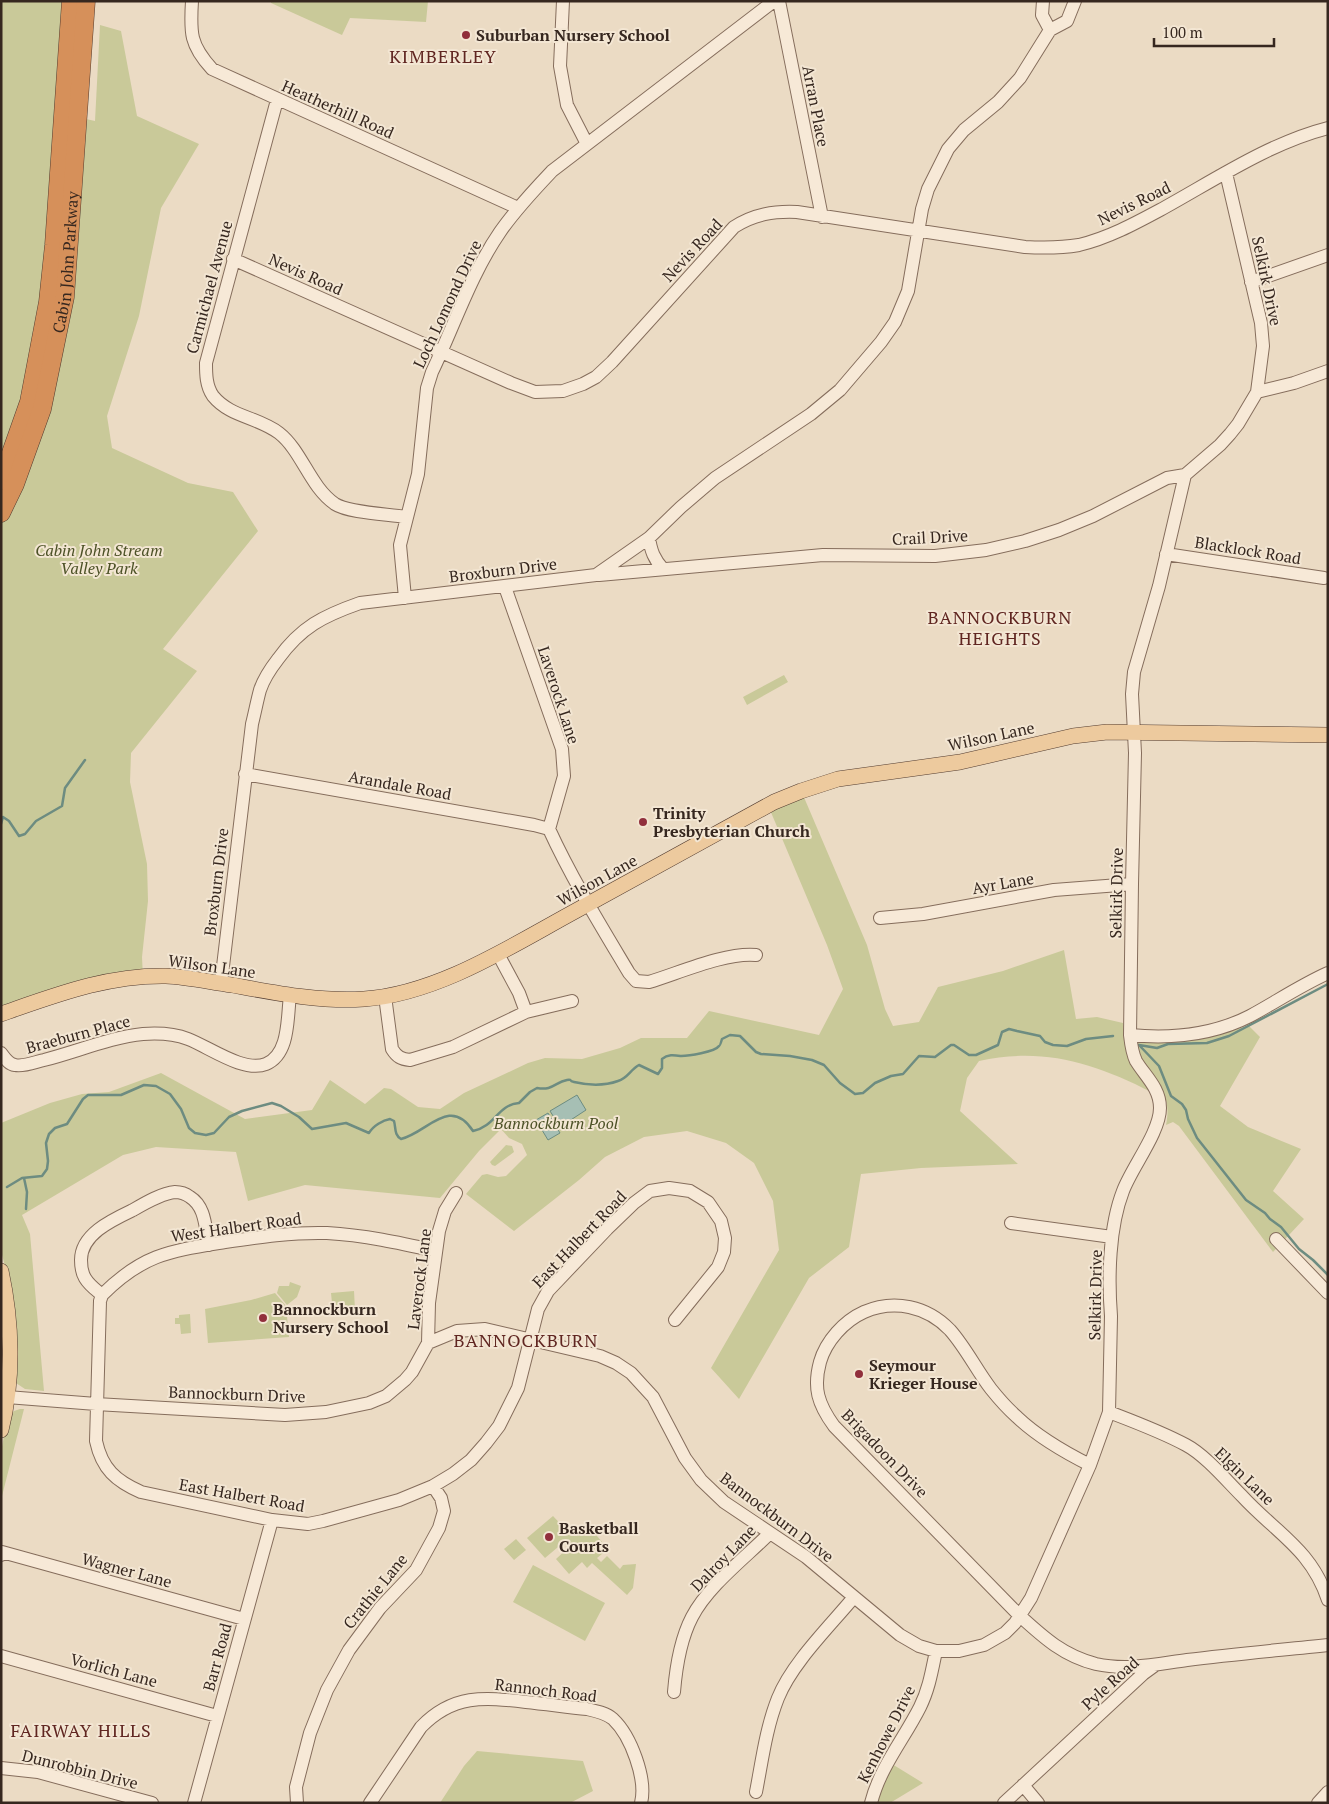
<svg xmlns="http://www.w3.org/2000/svg" width="1329" height="1804" font-family="'PT Serif',serif">
<style>
.green{fill:#c9c999}
.water{fill:#a6bfb4;stroke:#6d8c81}
.lines{fill:none;stroke-linecap:round;stroke-linejoin:round}
.stream{stroke:#6d8c81;stroke-width:2.5}
.minor-casing{stroke:#856d5c;stroke-width:14}
.major-casing{stroke:#533c30;stroke-width:16}
.highway-casing{stroke:#533c30;stroke-width:19}
.minor{stroke:#f7e9d7;stroke-width:12}
.major{stroke:#edca9e;stroke-width:15}
.highway{stroke:#d6905a;stroke-width:18}
.poi-dot{fill:#912f3c;stroke:#f3e6d3;stroke-width:2}
.labels{text-anchor:middle;stroke-width:4;stroke-linejoin:round;paint-order:stroke}
.poi-label{font-size:16px;font-weight:bold;fill:#36271f;stroke:#f3e6d3;text-anchor:start}
.street-label{font-size:16px;fill:#36271f;stroke:#f3e6d3}
.park-label{font-size:16px;font-style:italic;fill:#4c5126;stroke:#f3e6d3}
.neighbourhood-label{font-size:18px;letter-spacing:1px;fill:#602621;stroke:#f3e6d3}
</style>
<rect width="100%" height="100%" fill="#ebdbc4"/>
<path class="green" d="M1 1H71L63 114 95 121 100 25 121 31 137 116 199 144 161 208 139 316 107 416 112 448 188 483 233 492 258 531 163 649 197 671 131 753 130 782 147 864 148 901 142 957 143 978 1 1014Z
M271 1H428L426 22 350 18 342 35 271 3Z
M784 675 788 682 747 705 743 697Z
M803 795 867 945 885 1009 893 1026 919 1022 938 987 1003 971 1064 950 1076 1019 1097 1017 1123 1023 1126 1043 1151 1092C1094 1063 1043 1047 979 1061L967 1078 960 1111 1018 1164 921 1168 861 1174 849 1247 809 1278 739 1399 711 1368 779 1250 773 1201 754 1163 726 1143 687 1131 644 1137 605 1157 579 1180 514 1231 466 1194 482 1175 487 1174 498 1177 506 1176 527 1155 522 1144 509 1138 501 1129 479 1151 440 1198 305 1185 248 1201 236 1152 156 1147 123 1155 22 1215 30 1234 44 1391 25 1389 16 1383 5 1266 1 1251V1123L50 1103 82 1094 109 1092 161 1073 245 1119 312 1110 330 1080 365 1104 384 1088 391 1089 418 1107 440 1109 464 1093 528 1063 545 1058 582 1059 620 1048 641 1038H687L709 1011 819 1035 843 989 827 945 770 810Z
M1249 1026 1260 1037 1220 1106 1248 1127 1301 1149 1273 1191 1304 1219 1273 1252 1179 1126 1173 1122 1166 1125C1173 1090 1154 1086 1141 1059 1138 1053 1137 1046 1136 1040L1158 1043 1186 1040Z
M506 1145 512 1146 514 1152 495 1166 492 1165 490 1162Z
M290 1282 301 1286 297 1297 287 1305 277 1293 279 1286H289Z
M354 1291 355 1310 352 1314 333 1313 331 1293Z
M275 1293 286 1306 289 1337 208 1343 205 1309 251 1300Z
M190 1314 191 1333 181 1334 180 1324H175V1318H179V1315Z
M20 1409H24L1 1500V1451L8 1417 14 1411Z
M553 1516 571 1535 586 1523 608 1549 597 1558 601 1562 607 1556 620 1569 623 1565 636 1564 633 1588 627 1595 592 1563 587 1568 582 1562 569 1574 556 1559 568 1548 564 1542 545 1558 527 1538Z
M516 1539 526 1550 514 1560 504 1549Z
M533 1565 605 1603 585 1641 513 1602Z
M477 1751 583 1761 593 1791 570 1803H440L464 1766Z
M892 1764 923 1783 890 1803H876Z"/>
<path class="water" d="M577 1095 586 1110 560 1127 550 1111Z
M548 1113 560 1133 548 1140 536 1120Z"/>
<g class="lines">
<path class="stream" d="M1 824 3 817 9 821 19 836 25 834 36 821 62 806 65 788 85 760
M1139 1045 1159 1066 1171 1096 1182 1104 1186 1110 1188 1119 1197 1138 1246 1200 1265 1213 1270 1219 1281 1227 1299 1249 1313 1260 1328 1275
M1139 1045 1157 1048 1168 1044 1207 1043 1229 1036 1328 984
M24 1178 27 1192 26 1209
M7 1187 22 1178 42 1176 47 1169 48 1161 46 1143 49 1134 55 1128 67 1124 83 1099 88 1095H121L144 1085 156 1086 170 1094 181 1109 189 1128 195 1133 206 1135 214 1133 229 1117 242 1111 272 1103 281 1106 299 1117 312 1129 346 1123 369 1133C373 1126 383 1120 390 1119L394 1121C396 1128 394 1135 401 1139 427 1133 450 1095 473 1131 496 1126 497 1105 519 1103L530 1092 537 1088C553 1091 555 1082 567 1080 573 1079 568 1081 574 1082 587 1085 604 1086 618 1081 628 1078 630 1070 639 1065L658 1074 662 1068V1059C668 1054 674 1055 681 1056 688 1056 715 1052 719 1046 720 1046 722 1039 722 1039L730 1035 740 1036 756 1052 761 1054 790 1056 812 1060 824 1065 840 1083 855 1094 863 1093 875 1083 891 1076 903 1074 919 1056 935 1057 951 1045H954L969 1055H976L998 1045 1002 1032 1009 1029 1017 1031 1040 1036 1045 1042 1053 1045 1067 1046 1086 1039 1113 1036"/>
<defs>
<path id="minor" d="M192 1C190 33 190 45 212 69L518 208
M563 1 560 66 567 105 587 144
M779 1 822 217
M1043 1 1042 15 1050 30
M277 100 206 363C206 374 206 386 213 396 230 417 258 417 279 433 302 451 310 487 335 504 349 513 388 514 406 517
M233 259 511 383 535 392 563 391 583 384 596 377 612 362 734 227C754 214 774 211 797 212L1025 247C1043 248 1061 248 1079 245 1108 238 1134 224 1160 210 1213 181 1269 143 1328 128
M1251 282 1328 255
M1257 392 1294 383 1328 371
M649 538C651 551 654 559 663 569
M1166 554 1324 578
M599 575 823 555 935 556 986 550 1025 541 1059 530 1093 516 1167 478 1185 475
M505 587 562 749 564 776 549 829C572 879 601 926 629 973L636 981 649 982C679 973 726 952 756 955
M405 598 400 545 418 474 427 388 432 372C454 326 471 274 500 232 515 210 534 190 552 171L774 1
M245 774 534 825 549 829
M880 918 923 914 1054 890 1132 884
M498 954 519 993 526 1012
M221 983 252 724C255 712 257 701 260 690 264 678 271 668 278 659 301 627 323 616 360 603L596 575 649 538 681 507 715 478 811 414 840 390 881 342 895 322 908 291 922 209 928 189 948 149 964 130 998 102 1020 78 1050 30 1067 21 1075 1
M385 996 392 1049C397 1057 401 1059 410 1060L453 1047 526 1012 572 1001
M1130 1035C1171 1039 1213 1035 1250 1016 1276 1002 1301 985 1328 973
M1 1053C5 1058 8 1064 15 1065 24 1067 35 1062 44 1060 76 1052 111 1037 143 1034 157 1033 175 1034 188 1039 209 1047 244 1073 266 1064 290 1054 287 1017 290 996
M1011 1223 1112 1237
M1276 1239 1328 1293
M436 1251C400 1243 364 1235 327 1233 293 1232 259 1237 225 1242 170 1251 143 1254 102 1295L100 1301 96 1441C102 1469 116 1481 141 1492L272 1520 308 1524 323 1521 399 1500 433 1486 453 1474 471 1460 486 1443 499 1426 518 1388 538 1309 548 1291 607 1229 634 1203 650 1191 669 1188 690 1191 708 1202 721 1221 725 1238 724 1252 718 1267 675 1320
M102 1295C96 1290 89 1285 85 1278 82 1273 81 1266 81 1260 81 1234 112 1220 133 1210 145 1203 162 1193 175 1192 180 1192 186 1194 190 1197 206 1207 205 1228 209 1245
M428 1343 429 1303 439 1231 445 1211 456 1193
M7 1397 96 1404 285 1415 326 1412 369 1403 386 1396 405 1380 412 1372 428 1343 457 1331 485 1329 600 1356 616 1363 631 1373 653 1397 685 1458 701 1480 724 1502 806 1557 900 1635 919 1646 936 1651H959L984 1645 1005 1633 1015 1623 1031 1598 1090 1465 1109 1412 1111 1316C1108 1278 1109 1227 1123 1191 1132 1167 1160 1132 1160 1108 1160 1088 1145 1076 1136 1061 1132 1053 1131 1044 1130 1035L1132 884 1135 753 1132 694 1134 672 1159 586 1185 475 1220 445 1230 434 1238 424 1257 392 1263 346 1261 323 1226 173
M1109 1412C1135 1422 1162 1432 1186 1445 1205 1455 1227 1481 1242 1496 1276 1533 1311 1549 1328 1600
M1090 1465C1064 1452 1038 1437 1017 1417 1008 1409 999 1399 991 1389 977 1371 966 1348 950 1330 927 1306 894 1299 864 1312 844 1321 826 1341 820 1362 813 1388 818 1404 834 1426L1020 1616C1044 1638 1064 1656 1096 1664 1127 1671 1157 1664 1187 1660 1234 1654 1281 1650 1328 1645
M1 1555 2 1552 244 1619
M1 1656 217 1716
M674 1692C676 1667 680 1640 692 1617 708 1586 745 1558 770 1533
M1 1768 38 1772 152 1803
M1023 1785 1038 1803
M756 1792C762 1761 766 1728 778 1698 792 1663 830 1626 854 1597
M194 1803 272 1520
M297 1803 296 1787 310 1733 327 1690 349 1650 380 1608 416 1570 439 1528 444 1511 441 1498 433 1486
M370 1803 421 1727C453 1694 484 1697 526 1702 546 1704 567 1707 587 1709 596 1711 606 1713 613 1719 631 1736 647 1779 641 1803
M871 1803C880 1767 904 1739 920 1707 929 1689 932 1670 936 1651
M1004 1803 1143 1674 1154 1666
M1318 1803 1328 1792"/>
<path id="major" d="M1 1014C56 995 107 975 166 976 188 977 210 982 232 985 276 993 320 1002 364 999 436 994 508 948 570 914 638 877 706 840 774 802L801 791 838 779 960 762 1073 736 1107 732 1328 735
M1 1271C12 1322 14 1379 1 1430"/>
<g id="highway">
<path d="M1 481 29 402 48 302 54 245 71 1"/>
<path id="s1" d="M1 513 15 484 42 409 65 297 86 1"/>
</g>
</defs>
<use href="#minor" class="minor-casing"/>
<use href="#major" class="major-casing"/>
<use href="#highway" class="highway-casing"/>
<use href="#minor" class="minor"/>
<use href="#major" class="major"/>
<use href="#highway" class="highway"/>
</g>
<g class="poi-dot">
<circle cx="466" cy="35" r="5"/>
<circle cx="643" cy="822" r="5"/>
<circle cx="263" cy="1318" r="5"/>
<circle cx="859" cy="1374" r="5"/>
<circle cx="549" cy="1537" r="5"/>
</g>
<g class="labels">
<g class="poi-label">
<text x="476" y="41">Suburban Nursery School</text>
<text x="653" y="819">Trinity<tspan x="653" dy="18">Presbyterian Church</tspan></text>
<text x="273" y="1315">Bannockburn<tspan x="273" dy="18">Nursery School</tspan></text>
<text x="869" y="1371">Seymour<tspan x="869" dy="18">Krieger House</tspan></text>
<text x="559" y="1534">Basketball<tspan x="559" dy="18">Courts</tspan></text>
</g>
<g class="street-label">
<text transform="translate(816 106) rotate(79)" y="6">Arran Place</text>
<text transform="translate(338 109) rotate(24)" y="6">Heatherhill Road</text>
<text transform="translate(1134 203) rotate(-26)" y="6">Nevis Road</text>
<text transform="translate(692 250) rotate(-47)" y="6">Nevis Road</text>
<text dy="6" stroke="none"><textPath href="#s1" startOffset="261">Cabin John Parkway</textPath></text>
<text transform="translate(306 274) rotate(24)" y="6">Nevis Road</text>
<text transform="translate(1267 281) rotate(78)" y="6">Selkirk Drive</text>
<text transform="translate(209 287) rotate(-75)" y="6">Carmichael Avenue</text>
<text transform="translate(447 304) rotate(-65)" y="6">Loch Lomond Drive</text>
<text transform="translate(930 537) rotate(-3)" y="6">Crail Drive</text>
<text transform="translate(1248 550) rotate(9)" y="6">Blacklock Road</text>
<text transform="translate(503 570) rotate(-7)" y="6">Broxburn Drive</text>
<text transform="translate(559 695) rotate(72)" y="6">Laverock Lane</text>
<text transform="translate(991 736) rotate(-12)" y="6">Wilson Lane</text>
<text transform="translate(400 785) rotate(10)" y="6">Arandale Road</text>
<text transform="translate(597 880) rotate(-29)" y="6">Wilson Lane</text>
<text transform="translate(216 882) rotate(-83)" y="6">Broxburn Drive</text>
<text transform="translate(1003 883) rotate(-10)" y="6">Ayr Lane</text>
<text transform="translate(1116 893) rotate(-89)" y="6">Selkirk Drive</text>
<text transform="translate(212 966) rotate(8)" y="6">Wilson Lane</text>
<text transform="translate(78 1034) rotate(-15)" y="6">Braeburn Place</text>
<text transform="translate(236 1227) rotate(-8)" y="6">West Halbert Road</text>
<text transform="translate(579 1239) rotate(-46)" y="6">East Halbert Road</text>
<text transform="translate(419 1279) rotate(-83)" y="6">Laverock Lane</text>
<text transform="translate(1095 1295) rotate(-89)" y="6">Selkirk Drive</text>
<text transform="translate(237 1394) rotate(2)" y="6">Bannockburn Drive</text>
<text transform="translate(885 1453) rotate(46)" y="6">Brigadoon Drive</text>
<text transform="translate(1245 1476) rotate(44)" y="6">Elgin Lane</text>
<text transform="translate(242 1495) rotate(10)" y="6">East Halbert Road</text>
<text transform="translate(777 1517) rotate(37)" y="6">Bannockburn Drive</text>
<text transform="translate(723 1558) rotate(-46)" y="6">Dalroy Lane</text>
<text transform="translate(127 1570) rotate(15)" y="6">Wagner Lane</text>
<text transform="translate(375 1591) rotate(-51)" y="6">Crathie Lane</text>
<text transform="translate(217 1657) rotate(-75)" y="6">Barr Road</text>
<text transform="translate(114 1670) rotate(15)" y="6">Vorlich Lane</text>
<text transform="translate(1110 1683) rotate(-42)" y="6">Pyle Road</text>
<text transform="translate(546 1690) rotate(7)" y="6">Rannoch Road</text>
<text transform="translate(886 1734) rotate(-63)" y="6">Kenhowe Drive</text>
<text transform="translate(80 1769) rotate(14)" y="6">Dunrobbin Drive</text>
</g>
<g class="park-label">
<text x="99" y="556">Cabin John Stream<tspan x="99" dy="18">Valley Park</tspan></text>
<text x="556" y="1129">Bannockburn Pool</text>
</g>
<g class="neighbourhood-label">
<text x="443" y="63">KIMBERLEY</text>
<text x="1000" y="624">BANNOCKBURN<tspan x="1000" dy="21">HEIGHTS</tspan></text>
<text x="526" y="1347">BANNOCKBURN</text>
<text x="81" y="1737">FAIRWAY HILLS</text>
</g>
</g>
<rect width="1329" height="1804" fill="none" stroke="#36271f" stroke-width="5"/>
<path d="M1154 38v8h120v-8" fill="none" stroke="#36271f" stroke-width="2.5"/>
<text x="1162" y="38" font-size="15" fill="#36271f" stroke="#f3e6d3" stroke-width="4" paint-order="stroke">100 m</text>
</svg>
